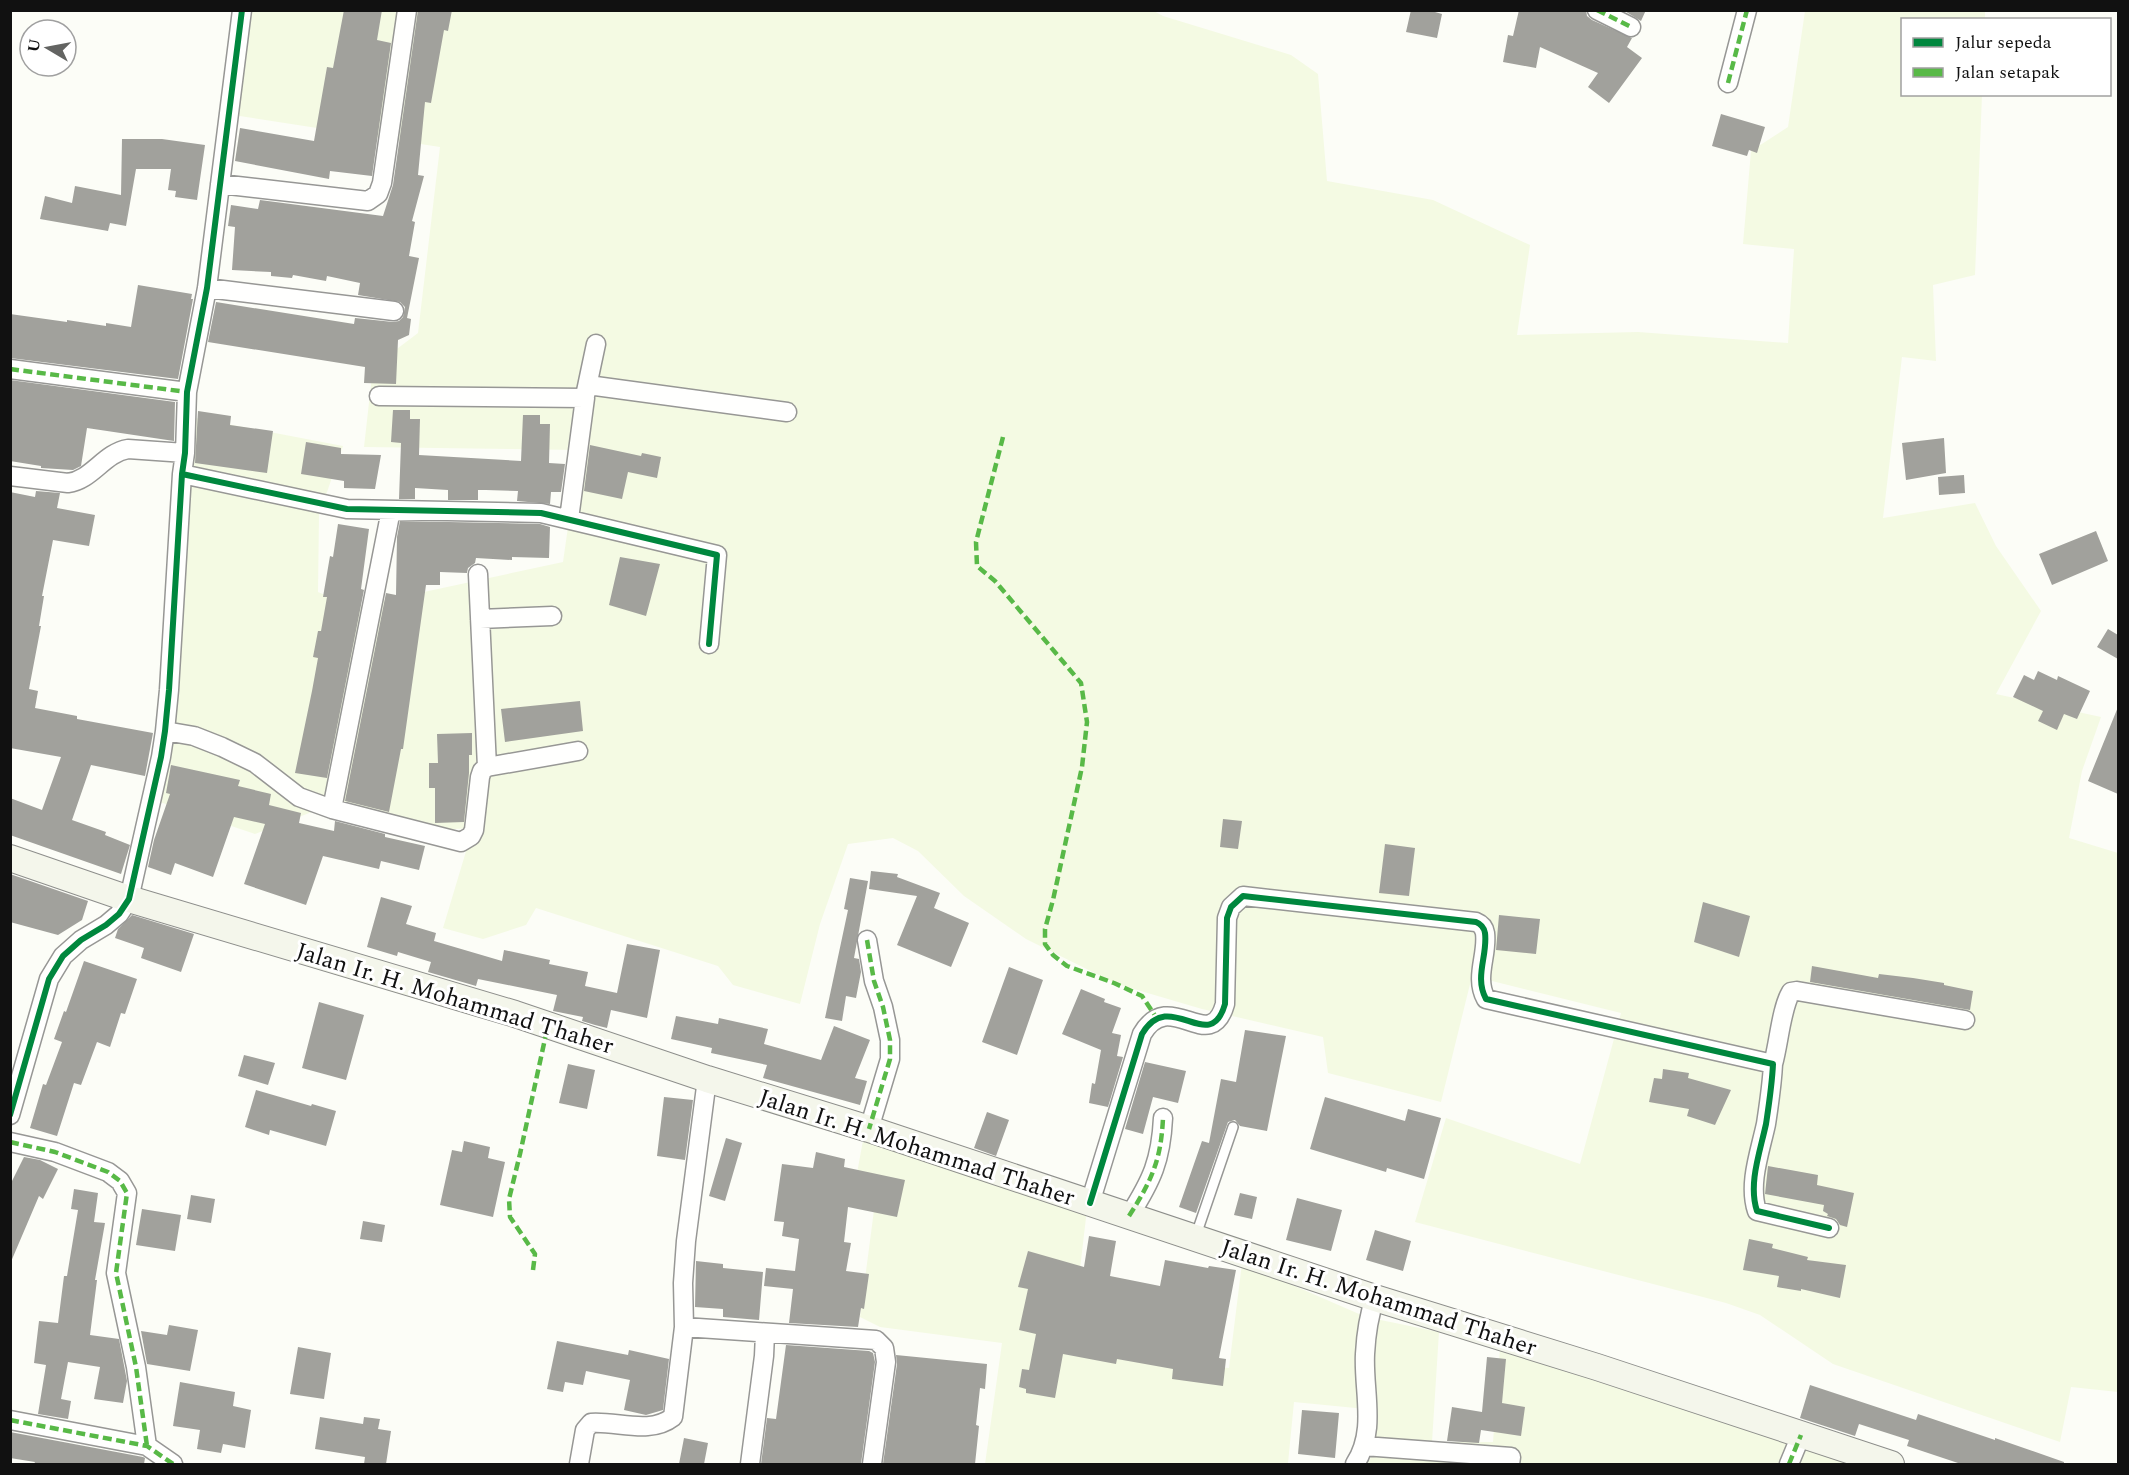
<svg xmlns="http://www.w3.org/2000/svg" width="2129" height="1475" viewBox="0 0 2129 1475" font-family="Spectral,serif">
<rect width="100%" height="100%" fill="#fcfdf7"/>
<path fill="#f4fae3" d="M242 11H1154L1163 16 1291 55 1318 74 1327 181 1433 200 1530 245 1517 335 1638 332 1788 343 1794 249 1743 244 1751 151 1788 127 1805 11H1985V19L1902 20V94L1982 95 1975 275 1933 285 1936 361 1902 357 1883 518 1975 503 1996 546 2041 611 1996 694 2101 717 2082 771 2069 838 2118 853V1392L2071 1387 2060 1442 1833 1364 1760 1315 1726 1303 1415 1222 1446 1118 1580 1164 1621 1013 1472 976 1441 1102 1328 1073 1323 1037 1202 1009 1117 984 1026 939 964 896 918 851 893 838 848 844 820 924 800 1004 733 985 718 966 536 908 526 925 483 939 443 928 473 828 417 831 317 810 255 834 145 797 160 748 186 416 343 446 319 515 318 592 354 607 563 562 579 450 364 447 373 367 418 333 440 147 227 114Z
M864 1135 1087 1209 1070 1355 1229 1368 1242 1263 1366 1317 1439 1332 1432 1442H1493L1500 1349 1644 1392 1782 1442 1858 1464H1366L1376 1451V1410L1294 1402 1288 1463 1293 1464H985L1002 1343 880 1327 860 1317 876 1195 855 1184Z"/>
<path fill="#a1a19c" d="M344 10H382L377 40 391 43 372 176 330 171 329 179 235 161 240 128 314 141 327 67 333 68Z
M418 10H452L448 31 444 30 431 103 425 102 418 175 424 176 412 221 415 222 409 256 419 258 407 318 411 319 409 335 398 340 396 384 364 383 365 367 208 342 216 302 354 324 355 318 393 322 399 321 403 317 405 307 400 302 358 295 360 283 327 276 326 281 293 275 292 278 271 276V272L232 270 235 227 228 226 231 205 258 209 260 200 383 216 393 185Z
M1411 10H1428L1442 14 1437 38 1406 32Z
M1519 10H1586L1587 16 1592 20 1632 38 1627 47 1642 58 1609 103 1588 87 1598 73 1540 47 1536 68 1503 62 1508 35 1513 36Z
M1623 10H1646L1641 21Z
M1721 114 1765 127 1757 153 1749 150 1747 156 1712 146Z
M122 139H162L205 145 197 200 175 197 176 191 168 190 171 169H136L126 226 110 223 108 231 40 219 45 196 72 203 75 186 121 195Z
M138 285 192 294 191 299H193L178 379 10 358V314L67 322V320L106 326V323L131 327Z
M10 380 175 402 174 441 87 428 81 466 73 470 41 468V466L10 461Z
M393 410H410V419H420L419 455 521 461 523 415H540V424H550L549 463 565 464 561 492H551L550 504 517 501 518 491 486 490H478V500H448V490L415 488V499H399L401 443 391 442Z
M198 411 231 416 230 425 273 431 267 473 195 463Z
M1944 438 1946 473 1906 480 1902 443Z
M306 442 341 448V454L381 455 375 489 344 488V481L301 474Z
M590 445 641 456 642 453 661 457 657 478 628 472 622 499 584 491Z
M1964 475 1965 493 1939 495 1938 477Z
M36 491 60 493 57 508 95 515 89 546 53 540 42 596H44L39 626H41L29 689 38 691 35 708 77 716V719L153 733 145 776 91 765 72 820 106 832 105 835 130 845 121 874 10 835V798L42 810 61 757 10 748V492L35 497Z
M400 521 540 524 550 527 549 558 512 557V560L476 558 475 563 468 568 467 573 440 572V585H426L403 749H401L389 812 345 801 386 593 396 595 397 537Z
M338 524 369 529 361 589 364 590 327 778 295 773 312 691 318 658 313 657 318 631H321L327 597H323L330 556 333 557Z
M2096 531 2108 561 2052 585 2039 554Z
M620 557 660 564 646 616 609 605Z
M2108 629 2118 635V659L2097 647Z
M2038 671 2057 680 2058 676 2090 691 2077 719 2064 714 2057 730 2038 721 2043 711 2013 697 2024 675 2034 680Z
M580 701 583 731 505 742 501 709Z
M2118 707V794L2088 781Z
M472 733V755H469V773L464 822 435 823V788H429V763H438L437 734Z
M171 765 240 780 238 786 271 794 269 805 301 813 299 823 334 831 335 821 385 834V837L425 846 419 870 381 861 379 869 323 856 306 905 244 884 265 824 234 817 213 877 175 863 171 875 148 867 154 840 170 794 166 793Z
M1223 819 1242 821 1238 849 1220 847Z
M1385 844 1415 848 1409 896 1379 893Z
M871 871 898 874 897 877 940 893 934 908 969 923 951 967 897 945 917 896 869 889Z
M10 874 88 901 82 920 58 935 10 922Z
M850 878 868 881 854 958 859 959 861 972 856 998 846 996 842 1021 825 1018 848 910 844 909Z
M381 897 412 906 406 924 436 933 434 941 502 961 504 950 550 960 549 964 588 972 585 986 617 993 627 944 660 950 647 1018 611 1010 607 1028 595 1025 582 1021 583 1017 553 1011 557 995 478 979 476 986 428 972 431 962 398 952 397 956 367 947Z
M1703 902 1750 916 1739 957 1694 942Z
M132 915 194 934 181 972 141 958 144 948 115 938 118 929Z
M1499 915 1540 919 1536 954 1496 950Z
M84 961 137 979 125 1014 121 1013 110 1047 97 1042 81 1085 74 1083 57 1136 30 1128 43 1084 46 1085 62 1042 54 1039 64 1011 66 1012Z
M1812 966 1878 978 1879 974 1913 978 1944 983V985L1973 991 1970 1010 1810 982Z
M1009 967 1043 980 1017 1055 982 1042Z
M1081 989 1105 999 1104 1002 1121 1008 1112 1033 1121 1035 1117 1056 1123 1057 1108 1107 1089 1103 1092 1083 1095 1084 1101 1050 1062 1034Z
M319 1002 364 1015 346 1080 302 1068Z
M676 1016 718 1024 719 1018 768 1029 764 1044 821 1060 834 1026 870 1040 855 1078 867 1081 860 1105 763 1078 767 1065 711 1053 712 1048 671 1039Z
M1245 1030 1286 1036 1267 1131 1240 1126 1235 1120 1228 1122 1196 1213 1179 1207 1202 1141 1209 1143 1221 1079 1236 1082Z
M244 1055 275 1063 268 1085 238 1076Z
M1145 1062 1186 1071 1178 1103 1153 1097 1143 1134 1125 1129Z
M568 1064 595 1070 587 1109 559 1103Z
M1663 1069 1689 1073 1688 1078 1731 1090 1715 1125 1687 1116 1689 1109 1649 1102 1654 1078 1662 1079Z
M256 1090 311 1106 312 1104 336 1111 326 1146 270 1130 269 1135 245 1127Z
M664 1097 693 1100 685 1160 657 1156Z
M1325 1097 1405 1121 1408 1109 1441 1118 1424 1179 1387 1168 1386 1172 1310 1149Z
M987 1112 1009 1120 996 1156 974 1148Z
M726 1138 742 1143 725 1201 709 1196Z
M464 1141 490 1147 488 1158 505 1162 493 1217 440 1205 452 1150 462 1152Z
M816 1152 845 1159 844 1167 905 1180 897 1217 848 1207 844 1242 851 1243 846 1271 869 1274 864 1309 861 1308 858 1327 789 1323 793 1289 764 1286 766 1268 795 1271 799 1239 782 1236 784 1222 774 1221 782 1164 813 1168Z
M24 1157 40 1160 58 1169 43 1199 39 1196 10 1264 11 1183Z
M1768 1166 1818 1175 1817 1185 1854 1193 1847 1227 1840 1225 1836 1219 1827 1216 1828 1214 1823 1211 1824 1205 1765 1194Z
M74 1189 98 1193 94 1222 105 1223 95 1280H97L90 1335 119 1339 127 1381 123 1403 94 1399 100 1367 68 1362 61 1399 71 1401 68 1419 38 1414 46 1365 34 1363 39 1321 58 1323 64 1276H67L78 1210 71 1209Z
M1240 1193 1257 1197 1252 1219 1234 1215Z
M191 1195 215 1199 211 1223 187 1219Z
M1297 1198 1342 1210 1331 1251 1286 1240Z
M142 1209 181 1215 175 1251 136 1245Z
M363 1221 385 1225 382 1242 360 1239Z
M1375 1230 1411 1241 1403 1271 1366 1260Z
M1089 1236 1116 1241 1110 1276 1160 1286 1165 1260 1208 1268 1209 1266 1236 1270 1219 1358 1226 1359 1223 1386 1172 1379 1173 1369 1117 1359 1116 1364 1063 1354 1055 1398 1026 1393V1389L1019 1387 1022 1369 1029 1370 1036 1334 1019 1330 1028 1289 1018 1287 1028 1251 1084 1267Z
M1749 1239 1773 1244 1772 1248 1808 1257 1807 1260 1846 1265 1840 1298 1801 1289V1291L1777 1287 1779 1276 1743 1270Z
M696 1261 723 1264V1268L763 1272 759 1320 723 1317V1309L695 1307Z
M169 1325 198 1330 190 1371 147 1364 141 1331 167 1335Z
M557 1341 628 1355 629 1350 669 1359 663 1410 646 1415 624 1410 630 1380 586 1371 583 1385 565 1382 563 1392 547 1389Z
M786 1345 869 1351 873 1353 875 1362 861 1464H761L767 1418 776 1419Z
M298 1347 331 1353 324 1399 290 1394Z
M896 1355 987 1364 985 1389 980 1388 976 1425 979 1426 975 1464H883L897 1364Z
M1487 1357 1506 1359 1502 1403 1525 1407 1521 1436 1481 1430 1479 1443 1447 1441 1452 1407 1482 1412Z
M180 1382 235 1392 233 1406 251 1410 245 1448 223 1444 221 1453 197 1449 200 1430 173 1426Z
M1810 1385 1916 1420 1918 1414 1995 1440V1438L2064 1462V1464H1961L1907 1446 1909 1440 1859 1424 1855 1436 1800 1418Z
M1302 1410 1339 1413 1335 1458 1298 1454Z
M320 1417 363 1424 364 1417 380 1419 378 1429 391 1431 386 1464H364L365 1457 315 1449Z
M10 1432 143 1457 145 1458 144 1464H34L35 1462 10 1458Z
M684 1438 708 1443 704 1464H679Z"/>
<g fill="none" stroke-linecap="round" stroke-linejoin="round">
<defs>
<path id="lane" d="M1196 1235 1233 1127"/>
<path id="street" d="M1597 10 1631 27
M1728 83 1747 10
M220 184 368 201 378 194 382 183 407 10
M207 288 394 311
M10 369 187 392
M588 385 787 412
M379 396 585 398 569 519
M585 396 596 344
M182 474 347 509 541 513 717 555 709 644
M10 476 68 483C92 480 104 453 128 449L185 453
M391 510 332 809 461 842 471 836 474 830 480 777 482 771 487 767 578 751
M478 574 487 767
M480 619 552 616
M165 731 194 736 222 747 255 763 299 797 332 809
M867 940 874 981 883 1007 890 1040V1059L869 1129
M1773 1064C1779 1043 1781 1009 1791 992L1797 991 1965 1020
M10 1115 49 979 63 956 81 940 106 925 119 914 129 899 161 757 165 731 169 690 182 474 185 453 187 392 207 288 242 10
M10 1142 55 1152 108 1172 120 1181 127 1193 116 1273 136 1367 147 1446
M1090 1203 1142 1034C1170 986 1210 1057 1225 1004L1227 918 1231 907 1243 896 1476 922C1481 924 1484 927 1485 933 1488 955 1474 977 1486 999L1773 1064C1772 1085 1769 1104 1766 1124 1760 1152 1748 1184 1757 1211L1829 1228
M1129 1216C1152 1180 1161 1160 1163 1118
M684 1327 876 1340 884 1348 886 1362 872 1464
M10 1420 147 1446 173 1464
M1364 1446 1511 1457 1510 1464
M579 1464 585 1430 591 1423C618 1421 650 1435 673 1417L684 1327 683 1283 686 1241 707 1079
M750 1464 764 1356 765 1334
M1355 1464C1377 1430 1363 1391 1365 1354 1366 1335 1369 1315 1375 1298
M1789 1464 1801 1435"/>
<path id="secondary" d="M10 858 129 899 515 1014 707 1079 869 1129 1375 1298 1597 1367 1891 1464"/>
</defs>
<use href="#lane" stroke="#979795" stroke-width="12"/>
<use href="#street" stroke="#979795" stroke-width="21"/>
<use href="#secondary" stroke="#8d8e8b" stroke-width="28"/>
<use href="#lane" stroke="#fffffe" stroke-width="9"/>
<use href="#street" stroke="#fffffe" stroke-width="18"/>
<use href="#secondary" stroke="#f4f6eb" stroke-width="26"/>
<path stroke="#58b947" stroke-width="4.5" stroke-dasharray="9 4.5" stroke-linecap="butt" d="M1597 10 1631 27
M1728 83 1747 10
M10 369 187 392
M1003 437 976 542 977 566 995 581 1081 683 1087 722 1082 767 1053 900 1045 929V944L1053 955 1067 966 1114 983 1142 996 1156 1017
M867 940 874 981 883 1007 890 1040V1059L869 1129
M10 1142 55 1152 108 1172 120 1181 127 1193 116 1273 136 1367 147 1446
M1129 1216C1152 1180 1161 1160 1163 1118
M533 1270 535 1254 510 1217 509 1199 520 1154 548 1025
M10 1420 147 1446 173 1464
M1789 1464 1801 1435"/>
<defs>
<path id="cycleway" d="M182 474 347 509 541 513 717 555 709 644
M10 1115 49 979 63 956 81 940 106 925 119 914 129 899 161 757 165 731 169 690 182 474 185 453 187 392 207 288 242 10
M1090 1203 1142 1034C1170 986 1210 1057 1225 1004L1227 918 1231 907 1243 896 1476 922C1481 924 1484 927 1485 933 1488 955 1474 977 1486 999L1773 1064C1772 1085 1769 1104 1766 1124 1760 1152 1748 1184 1757 1211L1829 1228"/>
</defs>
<use href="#cycleway" stroke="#fff" stroke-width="10"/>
<use href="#cycleway" stroke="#00873e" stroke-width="6"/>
</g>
<g text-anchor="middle" stroke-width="6" stroke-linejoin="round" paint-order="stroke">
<g font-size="24" fill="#111" stroke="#fff">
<text transform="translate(455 998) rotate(17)" y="8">Jalan Ir. H. Mohammad Thaher</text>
<text transform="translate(917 1147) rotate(18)" y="8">Jalan Ir. H. Mohammad Thaher</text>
<text transform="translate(1379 1297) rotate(18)" y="8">Jalan Ir. H. Mohammad Thaher</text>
</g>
</g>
<rect width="2129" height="1475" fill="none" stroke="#111111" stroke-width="24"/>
<rect x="1901" y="18" width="210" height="78" fill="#ffffff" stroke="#a0a0a0" stroke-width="1.5"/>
<rect x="1913" y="38" width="30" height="9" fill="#00873e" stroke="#a0a0a0" stroke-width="1.5"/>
<text x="1955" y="48" font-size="18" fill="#111111">Jalur sepeda</text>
<rect x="1913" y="68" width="30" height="9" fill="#58b947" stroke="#a0a0a0" stroke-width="1.5"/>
<text x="1955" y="78" font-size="18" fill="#111111">Jalan setapak</text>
<g transform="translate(48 48) rotate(280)"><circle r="28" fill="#ffffff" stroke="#a0a0a0" stroke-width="1.5"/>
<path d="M0-4.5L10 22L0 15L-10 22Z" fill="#636462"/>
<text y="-9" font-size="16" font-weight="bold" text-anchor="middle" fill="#111111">U</text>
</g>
</svg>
